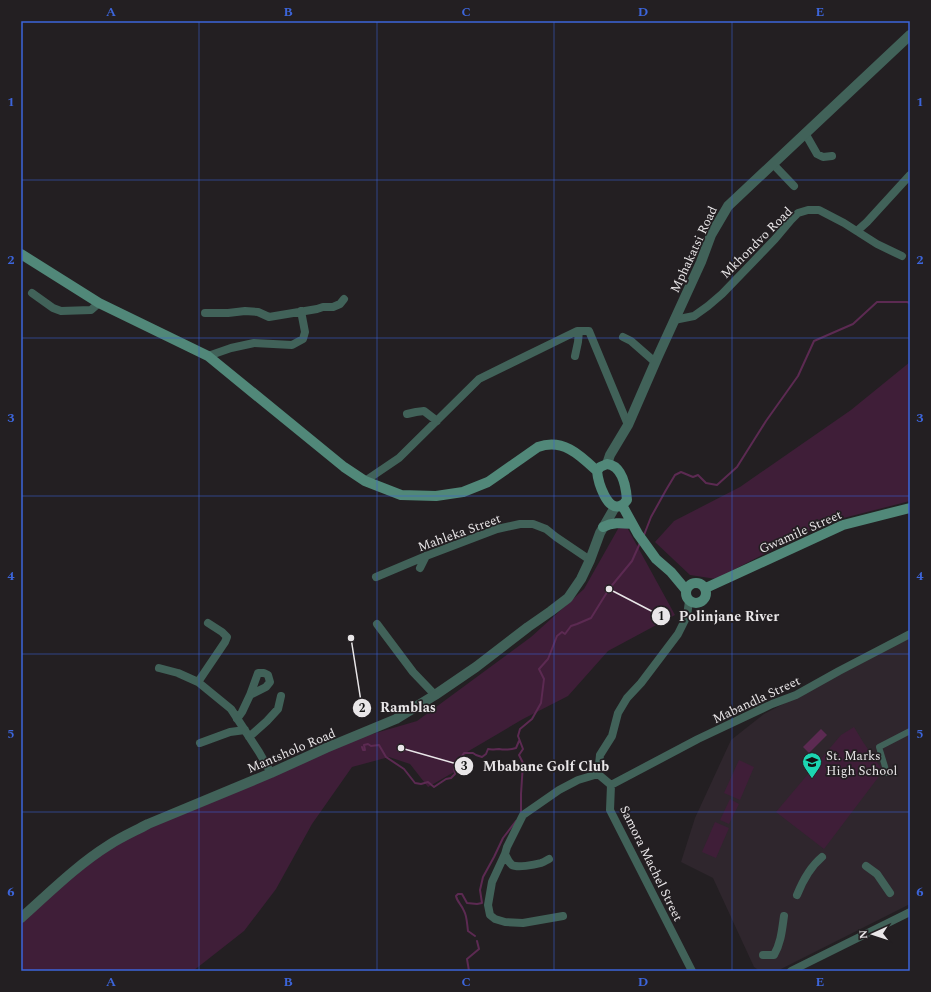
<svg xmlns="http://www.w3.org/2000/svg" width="931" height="992" viewBox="0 0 931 992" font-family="Spectral,serif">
<rect width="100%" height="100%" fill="#231f22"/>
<path fill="#2f262d" d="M910 638V904L777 971H760L754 967 713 878 681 862 695 818 731 740 764 714Z"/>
<path fill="#3f1e38" d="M910 362V501L824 523 716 579 690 575 655 542 674 521 740 487 851 410Z
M623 520 675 615 608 651 568 696 523 719 467 752 454 772 428 787 410 764 389 757 352 767 312 824 276 889 244 931 193 971H21V918L109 845 338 744 417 721 531 637 584 589Z
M854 727 863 742 883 771 824 849 776 812 841 735Z
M739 760 754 767 740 800 724 793Z
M730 799 739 804 729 824 720 820Z
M715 822 729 828 716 858 702 852Z"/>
<path fill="#5c2a52" d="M821 729 827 735 809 753 803 747Z"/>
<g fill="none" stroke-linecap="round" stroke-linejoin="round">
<path stroke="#5c2a52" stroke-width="2" d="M644 535 651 517 666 490 675 475 681 472 693 477 698 475 706 483 717 485 737 467 766 421 798 376 814 341 853 324 877 302H907L910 303
M362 747 363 750H365L364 745 368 744 371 746 379 745 386 757 404 769 415 783 421 784 428 782 434 787 446 779 451 778 455 774 454 768 464 753H473L476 755 482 757 486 754 488 749C492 750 496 749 499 749 505 750 509 750 516 748L519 741
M521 814V794L523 763 519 755 523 749 518 736 520 729 532 719 541 703 544 679 539 669 548 659 557 636 562 632 565 634 571 626 577 624 591 618 609 589 632 561 640 543
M475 936 468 931C467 924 467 916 464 911 462 905 457 902 456 896L458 894H462L467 903 477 904 482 903 480 890 483 877 494 857 503 838 516 821
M469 971 467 959 479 949 477 941"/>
<path stroke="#416259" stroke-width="6" d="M887 773 879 747 910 731"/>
<path stroke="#416259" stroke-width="8" d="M805 133 817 154 823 157 832 156
M773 164 794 186
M857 231 867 222 910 175
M32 293 53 308 61 311 91 310 99 303
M205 313H228L245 311 258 312 269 317 317 309 323 307H333L340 304 344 299
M674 320 694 316 708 306 722 294 751 264 775 239 791 220 798 213 808 210H819L844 223 877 244 902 256
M623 337 631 341 655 362
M208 356 231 348 254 343 292 345 303 339 305 332 301 311
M575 356 578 342 579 331
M407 414 416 412 424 411 437 421
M365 481 399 458 479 379 577 331H589L628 425
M420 568 426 556
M376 577 426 556 497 529 520 524H533L546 529 556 537 590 560
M689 601 687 616 678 634 641 683 627 698 618 713 612 736 600 755 598 774 611 785 610 810 692 971
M208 623 222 632 227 637 225 642 198 682 231 709 259 752 271 773
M377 624 413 672 435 695
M159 668 178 673 198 682
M237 719 242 712 250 695 266 687 270 682 268 675 264 673H258L250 695
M249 737 267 721 278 709 281 696
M200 743 230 732 245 730
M611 785 698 739 772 704 796 695 839 671 910 634
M505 854C507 858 508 862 512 865 517 868 534 865 541 863 544 862 547 860 549 859
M866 866 877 874 890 893
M797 895C803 880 810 867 822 857
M563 916 523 923 505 922 495 919 490 915 488 905 492 882 505 854 507 847 523 815 559 790 578 780 598 774
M763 955H774C781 943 782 930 784 916
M791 971 910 912"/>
<path stroke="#416259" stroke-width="10" d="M607 464 610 455 628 425 658 356 701 262 711 235 728 206 910 35
M21 918C49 893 77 865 109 845 121 837 135 831 148 824L271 773 326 748 396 719 435 695 476 667 528 627 551 611 568 598 581 579 590 560 600 533 615 507"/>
<path stroke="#518879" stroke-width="10" d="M21 254 99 303 208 356 344 467 365 481 401 495 436 496 463 492 488 482 538 447C563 438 580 455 597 471
M607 464C623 466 626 487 627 500 625 502 624 504 622 505 607 514 598 481 597 471L600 467Z
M622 505 638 534 656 559 671 572 686 590
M603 527C613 522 621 523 632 524
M686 593a10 10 0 1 1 20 0a10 10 0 1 1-20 0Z
M705 589 708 587 843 525 910 508"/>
</g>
<path fill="none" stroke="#3c65da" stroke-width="1" stroke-opacity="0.55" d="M199 21V971M377 21V971M554 21V971M732 21V971M21 180H910M21 338H910M21 496H910M21 654H910M21 812H910"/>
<defs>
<symbol id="school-pin" viewBox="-11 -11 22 30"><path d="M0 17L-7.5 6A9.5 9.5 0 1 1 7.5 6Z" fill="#1cd5b1" stroke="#231f22"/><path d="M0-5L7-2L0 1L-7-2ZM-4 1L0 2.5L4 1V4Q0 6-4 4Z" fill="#111"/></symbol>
</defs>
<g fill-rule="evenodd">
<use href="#school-pin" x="801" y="751" width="22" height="30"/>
</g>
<g text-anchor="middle" stroke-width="3.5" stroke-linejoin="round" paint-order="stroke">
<g font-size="13" fill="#e9e6e8" stroke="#231f22">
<text transform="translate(756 242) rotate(-45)" y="5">Mkhondvo Road</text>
<text transform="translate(693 249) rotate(-65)" y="5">Mphakatsi Road</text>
<text transform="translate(800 531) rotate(-24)" y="5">Gwamile Street</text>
<text transform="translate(459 532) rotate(-20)" y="5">Mahleka Street</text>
<text transform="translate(756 699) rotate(-25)" y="5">Mabandla Street</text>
<text transform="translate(291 750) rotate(-23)" y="5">Mantsholo Road</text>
<text transform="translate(652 863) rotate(64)" y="5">Samora Machel Street</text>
</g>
<g font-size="13" fill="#e9e6e8" stroke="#231f22" text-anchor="start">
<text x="826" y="760">St. Marks<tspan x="826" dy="15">High School</tspan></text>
</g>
</g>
<path fill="none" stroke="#e9e6e8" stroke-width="1.5" d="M609 589L661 616M351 638L362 708M401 748L464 766"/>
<g fill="#e9e6e8" stroke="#231f22" stroke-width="1.5">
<circle cx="609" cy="589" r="4"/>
<circle cx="351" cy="638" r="4"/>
<circle cx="401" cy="748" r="4"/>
<circle cx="661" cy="616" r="10"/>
<circle cx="362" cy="708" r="10"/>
<circle cx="464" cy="766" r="10"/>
</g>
<g font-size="12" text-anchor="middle" font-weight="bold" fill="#111">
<text x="661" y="620">1</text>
<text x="362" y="712">2</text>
<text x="464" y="770">3</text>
</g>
<g font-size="14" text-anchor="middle" font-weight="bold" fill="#e9e6e8" stroke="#231f22" stroke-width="3.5" stroke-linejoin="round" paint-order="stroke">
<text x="729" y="621">Polinjane River</text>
<text x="408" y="712">Ramblas</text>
<text x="546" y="771">Mbabane Golf Club</text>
</g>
<rect width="931" height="992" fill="none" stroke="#231f22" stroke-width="44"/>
<g transform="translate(873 934) rotate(267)" stroke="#231f22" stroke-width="3" paint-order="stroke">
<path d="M0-3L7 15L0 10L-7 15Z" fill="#e9e6e8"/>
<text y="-6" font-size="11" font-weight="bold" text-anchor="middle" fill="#e9e6e8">N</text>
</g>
<rect x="22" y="22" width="887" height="948" fill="none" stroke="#3c65da" stroke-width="1.5"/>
<g font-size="13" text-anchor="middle" font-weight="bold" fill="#3c65da">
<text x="111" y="16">A</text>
<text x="288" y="16">B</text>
<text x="466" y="16">C</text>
<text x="643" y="16">D</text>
<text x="820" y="16">E</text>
<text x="11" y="106">1</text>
<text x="920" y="106">1</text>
<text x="11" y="264">2</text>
<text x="920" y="264">2</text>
<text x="11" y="422">3</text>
<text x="920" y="422">3</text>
<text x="11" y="580">4</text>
<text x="920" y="580">4</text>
<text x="11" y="738">5</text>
<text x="920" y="738">5</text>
<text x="11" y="896">6</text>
<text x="920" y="896">6</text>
<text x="111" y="986">A</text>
<text x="288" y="986">B</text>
<text x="466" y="986">C</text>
<text x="643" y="986">D</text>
<text x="820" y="986">E</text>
</g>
</svg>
